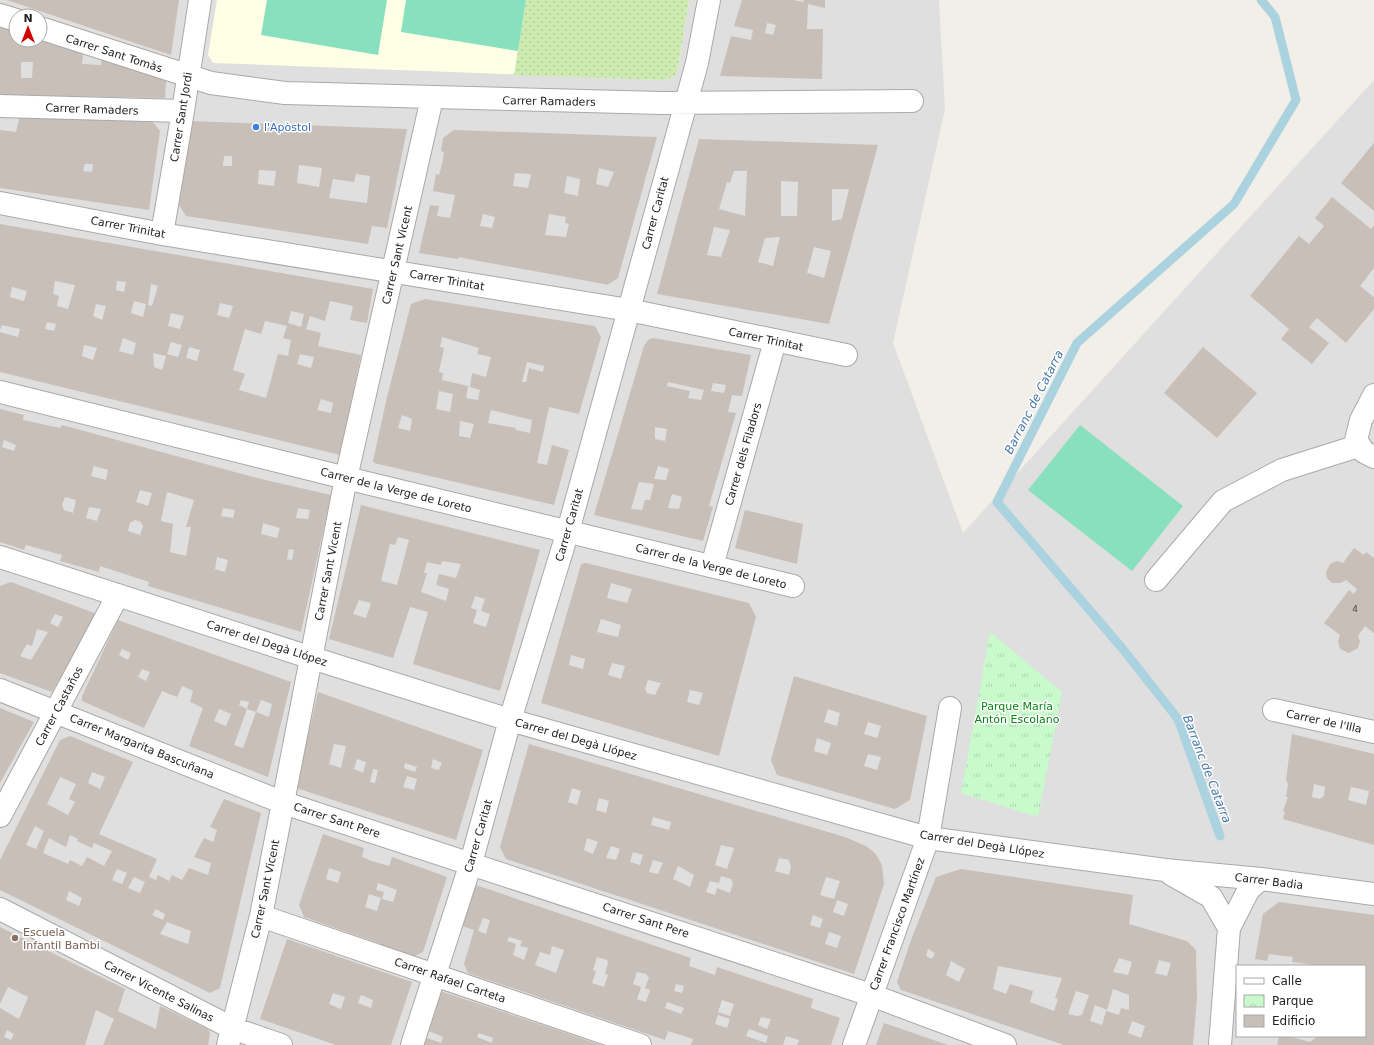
<svg xmlns="http://www.w3.org/2000/svg" width="1374" height="1045" viewBox="0 0 1374 1045" font-family="'DejaVu Sans',sans-serif">
<defs>
<pattern id="park-tufts" width="24" height="20" patternUnits="userSpaceOnUse"><rect width="24" height="20" fill="#c8facc"/><path d="M3 7l-1-3M5 7V3M7 7l1-3M15 17l-1-3M17 17v-4M19 17l1-3" fill="none" stroke="#acd6af"/></pattern>
<pattern id="garden-dots" width="8" height="8" patternUnits="userSpaceOnUse"><rect width="8" height="8" fill="#cdebb0"/><path d="M2 2h.1M6 6h.1" fill="none" stroke="#b0c997" stroke-width="1.8" stroke-linecap="round"/></pattern>
</defs>
<rect width="100%" height="100%" fill="#f2efe9"/>
<path fill="#e0dfdf" fill-rule="evenodd" d="M0 0H939L945 109 893 343 963 533 1374 80V1045H0ZM16 16H40V40H16ZM1237 966H1365V1036H1237Z"/>
<path fill="#ffffe5" d="M217 0H689L677 73 673 77 664 80 213 63 208 55Z"/>
<path fill="url(#park-tufts)" d="M990 632 1062 692 1038 817 961 793Z"/>
<path fill="url(#garden-dots)" d="M526 0H689L677 73 673 77 664 80 514 75Z"/>
<path fill="#88e0be" d="M267 0H387L378 55 261 35Z
M406 0H526L518 51 401 32Z
M1080 425 1183 506 1132 571 1028 490Z"/>
<g fill="none" stroke-linecap="round" stroke-linejoin="round">
<path stroke="#aad3df" stroke-width="9" d="M1220 836 1178 719 1122 648 997 502 1077 343 1234 204 1296 100 1275 17 1261 0"/>
</g>
<path fill="#c7bfb8" fill-rule="evenodd" d="M7 0H179L171 55 123 39Z
M742 0H793L803 2 804 0H825V8L808 4 807 29H823L822 79 720 76 731 36 751 40 753 30 734 26ZM767 23 776 25 773 35 765 33Z
M0 26 16 31V40L40 39 83 53 82 64 101 65 102 58 166 80 165 98 0 95ZM21 62H33L32 78H21Z
M20 115 151 120 160 131 149 210 0 188V130L16 132ZM85 164H93L92 172 83 171Z
M191 121 407 129 387 228 372 226 368 244 186 216 179 205ZM224 156H232V166H223ZM299 165 322 168 319 187 297 183ZM259 170 276 171 274 186 258 184ZM356 174 370 176 367 203 329 198 333 179 354 182Z
M454 130 657 137 618 278 607 285 604 284 468 259 459 257 458 259 419 253 430 205 439 206 437 216 450 218 455 195 433 191 436 174 439 175 442 164 444 152 441 151 443 138ZM599 168 614 172 608 187 596 184ZM515 173 531 174 528 188 513 186ZM567 176 580 179 578 196 564 193ZM483 214 495 217 492 228 480 226ZM549 214 566 217 565 223 569 224 566 237 545 235Z
M699 139 878 145 829 324 657 294ZM734 171H747L745 216 719 209 727 182 730 183ZM781 181 798 182 797 216H781ZM832 189H849L842 219 832 221ZM714 227 730 230 721 257 707 255ZM780 237 773 266 758 262 765 238ZM814 247 831 251 824 278 807 273Z
M1374 143V211L1341 183Z
M1332 197 1371 229 1374 225V268L1360 286 1374 297V309L1346 343 1317 318 1309 327 1329 343 1312 364 1281 339 1289 329 1250 296 1299 236 1309 244 1324 226 1315 218Z
M0 224 373 289 367 323 350 320 353 306 330 301 325 321 310 316 306 329 321 333 318 346 361 355 340 455 0 372V332L18 337 20 329 2 325 0 330ZM55 281 75 285 68 309 57 306 59 296 53 294ZM117 281 126 282 124 292 116 290ZM151 284 158 286 152 306 148 305ZM12 287 27 291 24 301 10 297ZM134 301 146 304 143 317 131 313ZM220 303 233 306 229 318 217 315ZM96 304 106 306 102 320 93 316ZM291 311 304 314 301 327 288 323ZM171 313 184 316 180 329 168 326ZM265 321 287 326 283 338 291 340 288 356 278 354 266 398 239 390 245 374 233 370 245 329 261 334ZM47 322 56 324 54 331 45 329ZM123 338 136 343 133 355 119 351ZM171 342 182 345 178 357 167 354ZM84 345 97 348 93 360 82 356ZM189 347 200 350 197 361 186 358ZM153 353 166 356 162 370 154 367ZM300 354 314 357 311 368 297 364ZM321 399 333 403 331 413 317 410Z
M425 299 595 326 601 337 579 414 549 407 537 463 547 465 552 445 569 450 554 505 374 463 373 461 387 397 411 304ZM442 337 479 348 477 354 491 357 486 377 472 373 470 387 480 390 478 400 466 398 468 386 442 380 443 373 439 372 444 348 440 347ZM527 362 544 366 543 372 529 368 526 382H522ZM439 391 453 394 450 412 436 409ZM491 410 532 420 530 433 516 430V428L488 423ZM402 415 412 419 410 431 398 428ZM460 421 474 424 470 438 459 436Z
M653 338 751 355 742 396 732 395 728 412 736 413 709 506 713 507 703 541 594 515 644 346 648 340ZM668 382 704 390 701 400 688 398 690 391 667 386ZM713 383 726 385 724 393 711 391ZM655 427 667 429 665 441 655 439ZM658 466 669 469 666 480 654 479ZM639 482 654 484 650 500H645L642 510 631 509ZM672 494 682 497 679 509 668 508Z
M1203 347 1257 393 1217 438 1164 393Z
M0 409 24 415 23 420 60 428 62 425 261 479 331 495 301 632 148 586 149 582 100 566 99 572 60 561 62 555 26 545 24 550 0 542ZM4 440 16 445 14 451 2 447ZM94 466 108 470 106 480 91 476ZM140 490 152 493 148 506 136 502ZM167 492 194 500 186 527H191L186 556 170 552 173 524 161 521ZM65 497 76 500 73 513 64 510 62 505ZM89 507 101 509 97 521 86 518ZM223 508 235 510 233 518 221 516ZM298 508 310 510 308 519 296 518ZM135 520 141 522 143 526 140 535 128 531 130 523ZM263 523 280 528 277 538 261 534ZM289 549 294 550 292 560 287 559ZM217 557 228 560 225 572 215 569Z
M361 505 540 550 500 691 413 664 428 612 410 607 393 658 329 639ZM398 537 409 540 397 585 381 581 390 544 395 545ZM442 561 461 564 456 578 439 574 436 585 449 589 446 601 421 592 427 573H424L427 562 441 565ZM475 596 485 599 481 611 490 614 486 627 473 623 477 610 471 608ZM359 600 371 603 366 618 353 614Z
M745 510 803 524 797 564 735 548Z
M1354 548 1364 555 1366 552 1374 558V633L1365 626 1358 636 1360 641 1358 648 1349 653 1340 649 1338 641 1340 635 1324 623 1349 590 1354 594 1357 589 1346 580 1341 583H1332L1327 578 1326 572 1330 564 1337 561 1343 563Z
M586 563 749 603 756 617 719 756 541 703 580 568 581 564ZM611 583 632 589 627 603 607 598ZM601 619 621 625 618 637 597 632ZM571 655 585 659 583 669 569 665ZM612 663 625 666 621 679 608 675ZM648 680 661 683 655 695 647 693 645 689ZM690 690 703 693 699 705 687 702Z
M11 582 97 614 52 692 0 673V586ZM55 614 63 617 58 627 50 623ZM37 629 48 632 31 660 20 656 27 644 32 646Z
M118 620 291 682 268 777 189 746 203 708 190 702 193 691 182 686 177 697 162 691 144 728 82 701V696ZM122 649 131 653 128 660 119 655ZM142 669 150 672 146 681 138 677ZM241 700 249 702 247 709 239 705ZM261 700 272 704 269 717 256 712 243 748 234 745 247 709 256 712ZM219 709 231 714 226 726 214 721Z
M794 676 927 716 910 800 895 809 777 775 771 760ZM828 709 840 713 837 726 824 722ZM868 722 881 726 877 738 864 734ZM817 738 831 743 827 755 814 751ZM868 754 881 757 877 770 864 766Z
M318 692 483 750 456 840 296 788ZM334 744 346 746 341 768 329 764ZM357 759 366 762 363 773 354 769ZM433 759 442 763 439 770 431 768ZM405 763 417 767 415 772 404 768ZM373 769 378 770 375 783 370 782ZM407 776 417 779 414 790 403 787Z
M0 708 34 722 0 783Z
M1292 734 1374 754V845L1283 819 1285 812 1283 811 1288 797H1286L1288 784 1286 780ZM1314 784 1325 787 1324 796 1320 799 1312 797ZM1351 787 1369 791 1366 805 1348 800Z
M70 736 133 762 99 834 157 859 149 877 156 880 158 875 169 881 172 875 182 880 189 868 208 875 211 863 194 857 204 838 213 842 217 830 210 827 224 799 261 813 220 988 210 993 0 890V860L60 740ZM92 772 105 777 100 789 88 783ZM60 777 76 784 69 799 75 802 68 815 47 804ZM35 826 44 831 36 849 26 845ZM70 835 78 839 77 841 92 848 94 843 112 851 104 866 87 857 82 866 70 860 68 864 43 853 49 838 66 847ZM117 869 127 873 122 884 112 880ZM134 877 145 882 140 893 128 888ZM69 891 82 898 79 906 66 900ZM156 909 165 914 163 920 152 915ZM167 922 191 931 188 944 160 934Z
M529 744 845 837 866 846 875 853 882 865 884 884 854 974 506 859 500 847ZM572 788 581 791 577 805 568 802ZM599 798 609 801 606 813 596 810ZM653 817 671 822 669 830 651 825ZM587 838 598 842 593 854 584 850ZM721 845 734 848 727 869 715 865ZM611 846 620 849 616 860 606 858ZM633 852 643 855 640 865 630 862ZM779 858 789 860 791 867 789 875 775 871ZM653 860 663 863 658 874 649 872ZM678 866 694 875 690 887 673 879ZM721 876 731 879 733 883 730 893 717 888 715 895 706 892 710 881 719 883ZM826 877 840 881 834 899 820 895ZM837 900 848 904 844 916 833 912ZM813 915 823 919 820 928 810 925ZM829 932 841 936 837 948 825 944Z
M323 834 364 848 362 857 372 861 389 866 392 857 447 877 423 952 411 958 379 948 381 944 304 917 299 905ZM329 868 341 872 338 883 326 879ZM378 883 397 890 393 902 382 899 384 892 376 890ZM369 894 381 898 377 911 365 907Z
M961 869 1133 895 1129 924 1187 941 1196 950 1197 998 1193 1045H1064L901 990 897 982 911 940 936 877ZM928 949 935 953 932 959 926 956ZM1119 958 1132 962 1128 975 1113 972ZM1159 960 1171 963 1167 976 1155 973ZM951 961 965 969 959 982 946 975ZM998 966 1062 978 1055 998 1058 999 1054 1011 1030 1002 1033 991 1010 984 1006 994 993 989ZM1113 989 1129 995V1010L1121 1008 1119 1015 1106 1011 1102 1025 1090 1021 1095 1005 1107 1010ZM1076 991 1089 995 1082 1015 1077 1016 1068 1014ZM1132 1021 1145 1026 1141 1038 1128 1033Z
M473 884 691 958 689 966 715 975 717 967 813 999 811 1008 840 1018 831 1045H797L799 1040 786 1036 783 1045H691L693 1039 668 1031 665 1040 468 973 464 964 474 930 459 925ZM483 918 490 920 486 934 478 931ZM509 937 522 941 520 946 528 948 524 960 513 955 516 944 507 941ZM552 946 564 950 556 973 535 965 540 952 550 955ZM597 957 607 960 608 963 605 974 608 975 604 987 592 983 596 971 593 970ZM637 972 646 974 649 978 645 988 650 990 646 1002 637 999 641 987 633 984ZM676 984 684 986 682 993 674 991ZM722 1000 734 1004 730 1016 718 1012ZM667 1002 684 1008 681 1014 665 1008ZM718 1015 730 1019 727 1028 715 1024ZM761 1017 771 1019 767 1029 758 1025ZM749 1029 768 1036 766 1043 746 1036Z
M1279 902 1374 915V1045H1277L1279 1036H1288L1310 1042 1317 1036H1365V966H1323L1292 962 1293 957 1269 954 1267 961 1255 959 1263 914Z
M0 927 125 989 118 1011 156 1029 160 1006 208 1029 210 1034 208 1045H103L114 1019 96 1010 85 1045H0V1008L19 1019 28 997 8 987 0 1004ZM7 1030 14 1034 11 1040 4 1037Z
M287 939 412 982 391 1045H336L260 1019ZM333 993 345 997 341 1009 329 1004ZM361 995 373 1000 371 1008 358 1003Z
M437 990 560 1031 601 1045H418L421 1036 441 1043 443 1037 424 1029ZM479 1033 493 1038 492 1043 477 1037Z
M884 1023 919 1035 948 1045H876Z"/>
<g fill="none" stroke-linecap="round" stroke-linejoin="round">
<defs>
<path id="pedestrian" d="M1156 580 1223 501 1282 470 1358 446"/>
<path id="minor" d="M0 15 16 20
M40 28 211 83 285 93 661 103 912 101
M0 106 183 111
M0 203 162 234 629 310 846 355
M162 234 183 111 200 0
M0 392 346 478 793 586
M1374 395 1361 420 1356 440 1364 452 1374 457
M0 557 312 658 510 720 928 838 1165 870 1261 879 1374 894
M712 566 775 341
M0 690 284 803 871 995 1005 1045
M1274 710 1374 732
M0 816 118 595
M1171 874 1211 897 1229 928 1220 1045
M0 909 232 1028 281 1045
M261 916 640 1045
M1229 928 1249 889 1261 879
M228 1045 261 916 346 478 432 98
M412 1045 471 863 510 720 568 531 697 63 709 0
M854 1045 928 838 950 708"/>
</defs>
<use href="#pedestrian" stroke="#a9a9a9" stroke-width="24"/>
<use href="#minor" stroke="#a9a9a9" stroke-width="24"/>
<use href="#pedestrian" stroke="#fff" stroke-width="22"/>
<use href="#minor" stroke="#fff" stroke-width="22"/>
</g>
<circle fill="#3f7fe0" stroke="#fff" stroke-width="1.5" cx="256" cy="127" r="4"/>
<circle fill="#8d6e63" stroke="#fff" stroke-width="1.5" cx="15" cy="938" r="4"/>
<g text-anchor="middle" stroke-width="3" stroke-linejoin="round" paint-order="stroke">
<g font-size="9" fill="#4b4948">
<text x="1355" y="612">4</text>
</g>
<g font-size="11" fill="#222" stroke="#fff">
<text transform="translate(114 53) rotate(18)" y="4">Carrer Sant Tomàs</text>
<text transform="translate(549 101) rotate(1)" y="4">Carrer Ramaders</text>
<text transform="translate(92 109) rotate(2)" y="4">Carrer Ramaders</text>
<text transform="translate(181 117) rotate(-81)" y="4">Carrer Sant Jordi</text>
<text transform="translate(655 213) rotate(-75)" y="4">Carrer Caritat</text>
<text transform="translate(128 227) rotate(11)" y="4">Carrer Trinitat</text>
<text transform="translate(397 255) rotate(-77)" y="4">Carrer Sant Vicent</text>
<text transform="translate(447 280) rotate(10)" y="4">Carrer Trinitat</text>
<text transform="translate(766 339) rotate(12)" y="4">Carrer Trinitat</text>
<text transform="translate(743 454) rotate(-74)" y="4">Carrer dels Filadors</text>
<text transform="translate(396 490) rotate(14)" y="4">Carrer de la Verge de Loreto</text>
<text transform="translate(569 525) rotate(-74)" y="4">Carrer Caritat</text>
<text transform="translate(711 566) rotate(14)" y="4">Carrer de la Verge de Loreto</text>
<text transform="translate(328 571) rotate(-79)" y="4">Carrer Sant Vicent</text>
<text transform="translate(267 643) rotate(18)" y="4">Carrer del Degà Llópez</text>
<text transform="translate(59 706) rotate(-62)" y="4">Carrer Castaños</text>
<text transform="translate(1324 721) rotate(12)" y="4">Carrer de l'Illa</text>
<text transform="translate(576 739) rotate(16)" y="4">Carrer del Degà Llópez</text>
<text transform="translate(142 746) rotate(22)" y="4">Carrer Margarita Bascuñana</text>
<text transform="translate(337 820) rotate(18)" y="4">Carrer Sant Pere</text>
<text transform="translate(478 836) rotate(-74)" y="4">Carrer Caritat</text>
<text transform="translate(982 844) rotate(9)" y="4">Carrer del Degà Llópez</text>
<text transform="translate(1269 881) rotate(7)" y="4">Carrer Badia</text>
<text transform="translate(265 889) rotate(-78)" y="4">Carrer Sant Vicent</text>
<text transform="translate(646 920) rotate(18)" y="4">Carrer Sant Pere</text>
<text transform="translate(897 924) rotate(-70)" y="4">Carrer Francisco Martínez</text>
<text transform="translate(450 980) rotate(19)" y="4">Carrer Rafael Carteta</text>
<text transform="translate(159 991) rotate(27)" y="4">Carrer Vicente Salinas</text>
</g>
<g font-size="11" fill="#366cbe" stroke="#fff" text-anchor="start">
<text x="264" y="131">l'Apòstol</text>
</g>
<g font-size="11" fill="#0c8416" stroke="#fff">
<text x="1017" y="710">Parque María<tspan x="1017" dy="13">Antón Escolano</tspan></text>
</g>
<g font-size="11" fill="#785e54" stroke="#fff" text-anchor="start">
<text x="23" y="936">Escuela<tspan x="23" dy="13">Infantil Bambi</tspan></text>
</g>
<g font-size="12" font-style="italic" fill="#4a7aab" stroke="#fff">
<text transform="translate(1034 402) rotate(-63)" y="4">Barranc de Catarra</text>
<text transform="translate(1207 769) rotate(69)" y="4">Barranc de Catarra</text>
</g>
</g>
<rect x="1236" y="965" width="130" height="72" fill="#ffffff" stroke="#a7a7a7"/>
<rect x="1244" y="978" width="20" height="6" fill="#ffffff" stroke="#a7a7a7"/>
<text x="1272" y="985" font-size="12" fill="#222222">Calle</text>
<rect x="1244" y="995" width="20" height="12" fill="url(#park-tufts)" stroke="#a7a7a7"/>
<text x="1272" y="1005" font-size="12" fill="#222222">Parque</text>
<rect x="1244" y="1015" width="20" height="12" fill="#c7bfb8" stroke="#a7a7a7"/>
<text x="1272" y="1025" font-size="12" fill="#222222">Edificio</text>
<g transform="translate(28 28)"><circle r="19" fill="#ffffff" stroke="#a7a7a7"/>
<path d="M0-3L7 15L0 10L-7 15Z" fill="#d40000"/>
<text y="-6" font-size="11" font-weight="bold" text-anchor="middle" fill="#222222">N</text>
</g>
</svg>
